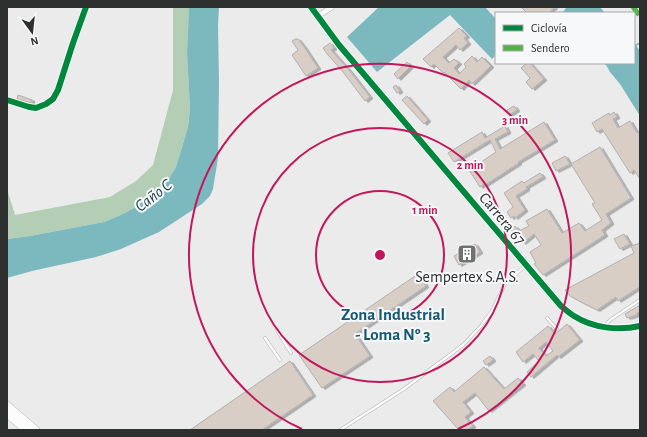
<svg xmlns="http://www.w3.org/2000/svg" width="647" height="437" viewBox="0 0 647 437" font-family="'Alegreya Sans',sans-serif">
<defs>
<filter id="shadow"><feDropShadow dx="3" dy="1.5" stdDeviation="0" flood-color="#0004"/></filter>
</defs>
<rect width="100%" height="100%" fill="#ebebec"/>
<path fill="#b3ceb5" d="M173 7H189L187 53 190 109 188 127 176 167 167 182 136 207 121 215 104 222 30 236 7 239V189L15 215 110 197 136 181 153 165 173 90Z"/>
<path fill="#7cb9bf" d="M189 7H219L218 25 219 82 218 158 213 189 210 196 202 204 159 232 121 249 96 257 32 271 7 278V239L30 236 104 222 121 215 136 207 167 182 176 167 188 127 190 109 187 53Z
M379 7H485L496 19V55L492 59 450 15 377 72 347 37Z
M565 7H600L605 13H562L566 8Z
M634 43 640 51V116L620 84 610 72 606 65 602 63H634Z"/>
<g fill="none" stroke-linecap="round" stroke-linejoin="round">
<path stroke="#7cb9bf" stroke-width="1.5" d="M636 47V45L640 43"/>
</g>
<path fill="#d8cec6" stroke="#b1b0b1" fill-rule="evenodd" filter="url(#shadow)" d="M521 7H555L548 13H527Z
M459 28 467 36 464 38 468 43 460 50 456 45 443 57 449 63 454 59 459 63 454 68 459 74 466 67 464 64 472 56 477 62 482 57 491 66 472 84 469 80 461 89 444 72 443 73 434 64 431 67 423 59Z
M295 39H298L305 48 318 68 306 76 292 55 298 50 292 41Z
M330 43 334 48 331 50 349 70 370 97 365 101 343 72 328 55 323 48Z
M407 62 411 66 398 79 394 74Z
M527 63H530L544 79 532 89 526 82 530 78 521 68Z
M396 85 400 91 397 93 393 87Z
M18 95 32 100 31 103 17 99Z
M407 96 428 120 424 124 402 100Z
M514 106 517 110 509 115 507 110Z
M614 112 617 117 613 119 618 128 630 121 637 133 640 132V179L634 170 630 173 602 129 597 132 592 123 609 113 610 115Z
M544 122 555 140 518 162 519 163 485 185 484 184 480 187 469 170 496 152 490 140 454 162 448 153 482 132 485 138 505 126 508 132 495 139 500 149Z
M600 147 631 198 606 214 611 223 602 230 605 235 543 275 534 264 536 263 530 252 541 245 534 234 523 243 511 230 515 226 519 231 529 226 526 221 547 209 562 233 579 223 585 231 602 220 592 204 595 203 571 164Z
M565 156 570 164 556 171 552 163Z
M540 173 543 177 526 187 527 189 516 196 525 210 515 218 514 216 511 218 507 212 513 207 504 193 522 181 524 183Z
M624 234 630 244 620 249 614 239Z
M640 243V287L638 288 618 301 616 297 597 310 581 302 570 296 565 290 634 253 631 246Z
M475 244 480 252 459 265 454 256Z
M418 274 426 286 355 334 370 356 322 388 299 355Z
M640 305V312L637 313V315L627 318 625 314Z
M567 324 580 340 558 357 557 355 531 377 527 372 539 361 533 354 523 362 516 352 548 326 555 334ZM546 342 553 351 546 356 539 348Z
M490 356 493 360 486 365 483 361Z
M290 361 313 395 262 430H190Z
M484 367 504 389 518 378 523 384 489 411 475 393 463 402 471 412 465 417 473 426 467 430H459L433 401 450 387 454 392Z"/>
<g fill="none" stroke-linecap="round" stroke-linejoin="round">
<defs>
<path id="service" d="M547 318 557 329
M604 327 610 320 640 300
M277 330 291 353
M265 338 280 360
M340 430 404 389 463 345 481 326 492 311 505 284 526 265"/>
<path id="minor" d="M311 7 339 45 561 306C565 309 569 313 574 316 593 328 618 331 640 326
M318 16 332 7
M7 100 29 107 36 108 46 104 53 99 58 90 73 43 86 7"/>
<path id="secondary" d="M7 405 36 430
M7 414 26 430"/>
</defs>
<use href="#service" stroke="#b3b3b3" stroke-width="3.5"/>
<use href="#minor" stroke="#b3b3b3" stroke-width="6"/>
<use href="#secondary" stroke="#b3b3b3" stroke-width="8"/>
<use href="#service" stroke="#fcfcfc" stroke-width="2.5"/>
<use href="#minor" stroke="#fcfcfc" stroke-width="5"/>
<use href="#secondary" stroke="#fcfcfc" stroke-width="7"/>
<path stroke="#56b246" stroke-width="5" stroke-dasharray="10 5" stroke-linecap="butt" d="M633 7 640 16"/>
<defs>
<path id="cycleway" d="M311 7 339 45 561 306C565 309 569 313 574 316 593 328 618 331 640 326
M7 100 29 107 36 108 46 104 53 99 58 90 73 43 86 7"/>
</defs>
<use href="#cycleway" stroke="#f7f8fa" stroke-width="8"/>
<use href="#cycleway" stroke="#00873e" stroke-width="6"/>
</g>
<g fill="none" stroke="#c2185b" stroke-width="2">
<circle cx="380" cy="255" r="64"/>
<circle cx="380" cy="255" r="127"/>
<path d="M302 429A191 191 0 1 1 458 429"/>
</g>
<defs>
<symbol id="building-square" viewBox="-11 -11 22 22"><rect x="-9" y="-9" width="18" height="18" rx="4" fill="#707171" stroke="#f7f8fa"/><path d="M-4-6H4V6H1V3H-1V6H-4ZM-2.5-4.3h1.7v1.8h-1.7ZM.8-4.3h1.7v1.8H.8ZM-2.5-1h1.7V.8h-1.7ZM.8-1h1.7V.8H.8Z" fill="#fff"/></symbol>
</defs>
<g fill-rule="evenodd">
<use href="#building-square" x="456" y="243" width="22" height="22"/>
</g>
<g text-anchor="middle" stroke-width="4" stroke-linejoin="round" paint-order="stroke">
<g font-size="16" fill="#2e2f2f" stroke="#f7f8fa">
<text transform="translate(503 218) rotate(50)" y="6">Carrera 67</text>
</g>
<g font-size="16" fill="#2e2f2f" stroke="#f7f8fa">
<text x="467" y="282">Sempertex S.A.S.</text>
</g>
<g font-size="17" font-style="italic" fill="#1e474b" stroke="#f7f8fa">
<text transform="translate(153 195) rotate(-38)" y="6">Caño C</text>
</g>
<g font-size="17" font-weight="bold" fill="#165976" stroke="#f7f8fa">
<text x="393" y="320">Zona Industrial<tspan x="393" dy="20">- Loma Nº 3</tspan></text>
</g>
</g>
<circle cx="380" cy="255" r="6" fill="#c2185b" stroke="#f7f8fa" stroke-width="2"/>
<g font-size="12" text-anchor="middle" font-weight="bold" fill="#c2185b" stroke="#f7f8fa" stroke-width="4" stroke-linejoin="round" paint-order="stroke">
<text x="515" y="124">3 min</text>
<text x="470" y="169">2 min</text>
<text x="425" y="214">1 min</text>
</g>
<rect width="647" height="437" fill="none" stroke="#2e2f2f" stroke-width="16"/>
<rect x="495" y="12" width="140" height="52" fill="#f7f8fa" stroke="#a7a8a9"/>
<rect x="503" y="25" width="20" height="6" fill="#00873e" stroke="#a7a8a9"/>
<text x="531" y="32" font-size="12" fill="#2e2f2f">Ciclovía</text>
<rect x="503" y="45" width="20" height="6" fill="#56b246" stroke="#a7a8a9"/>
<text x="531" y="52" font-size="12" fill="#2e2f2f">Sendero</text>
<g transform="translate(32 32) rotate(165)" stroke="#f7f8fa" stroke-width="3" paint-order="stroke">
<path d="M0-3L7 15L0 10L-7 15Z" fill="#2e2f2f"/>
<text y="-6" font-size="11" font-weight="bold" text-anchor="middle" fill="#2e2f2f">N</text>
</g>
</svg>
